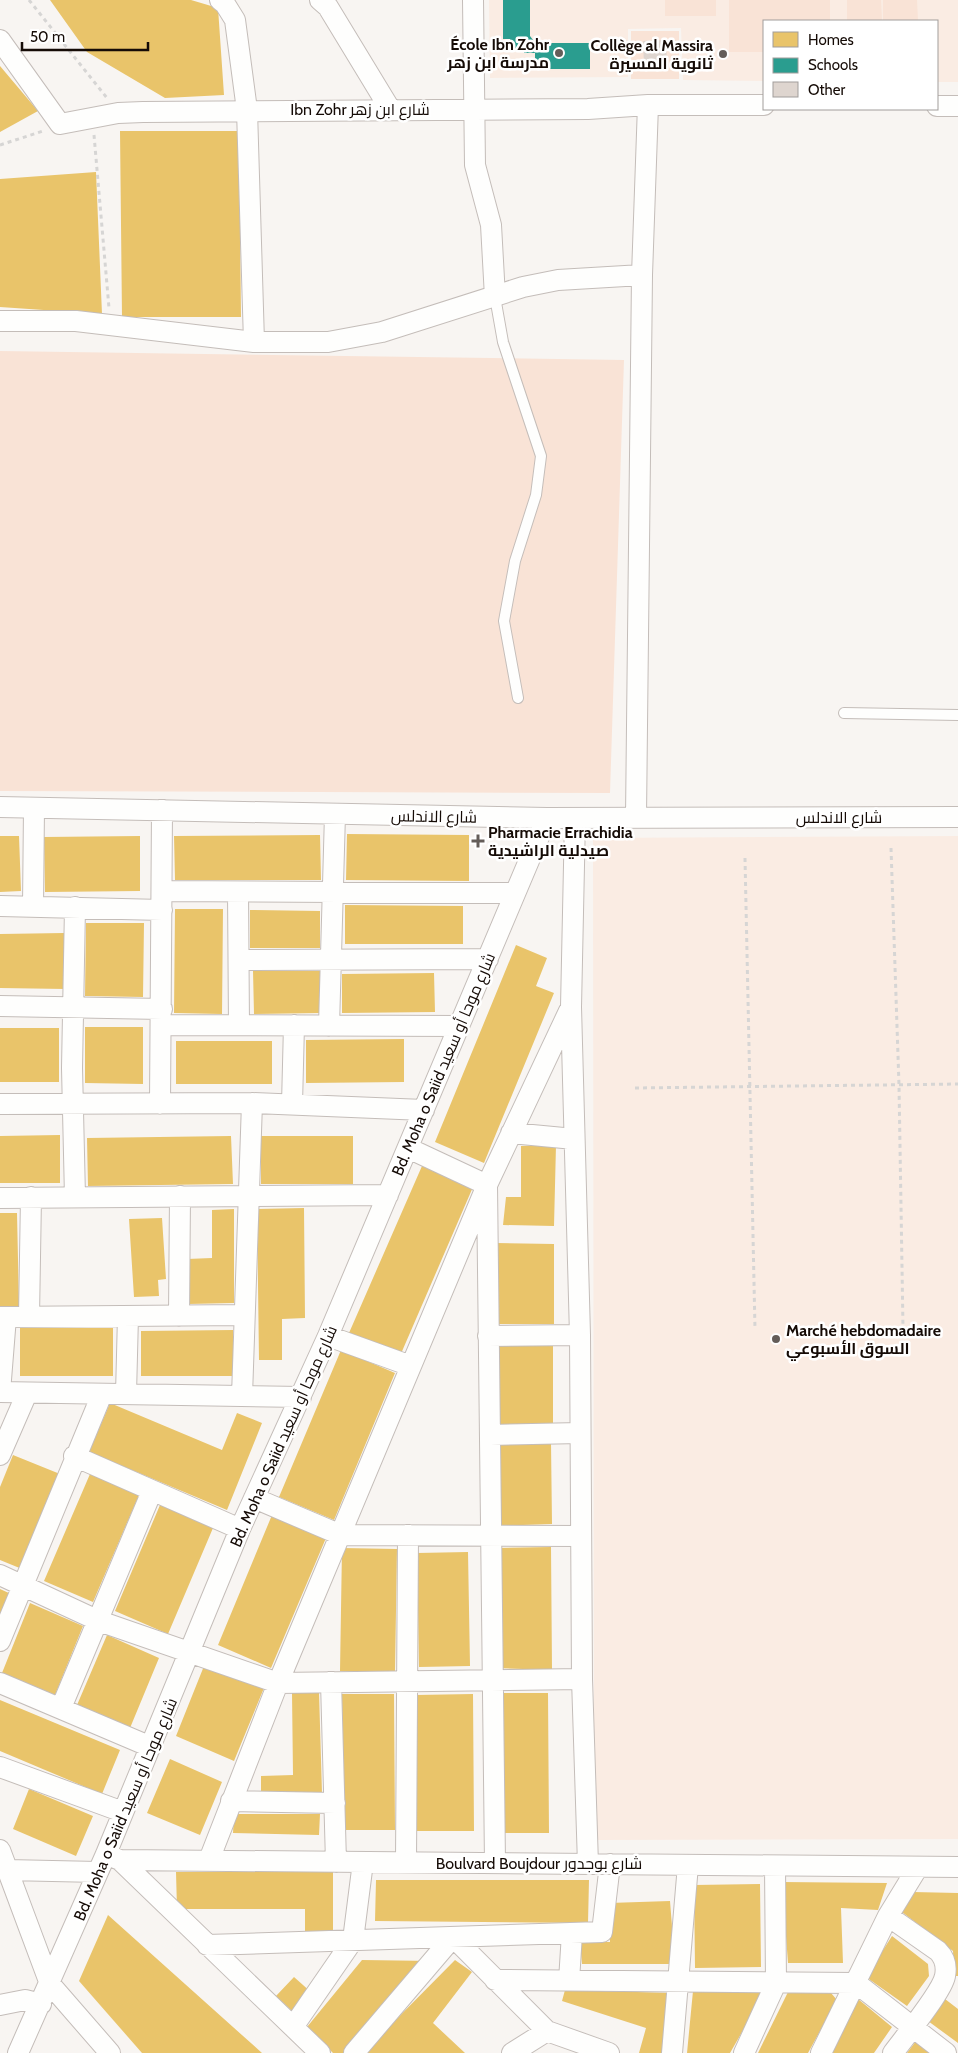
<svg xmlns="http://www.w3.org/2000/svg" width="958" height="2053" viewBox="0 0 958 2053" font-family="Cabin,Cairo,sans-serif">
<rect width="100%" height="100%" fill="#f8f5f2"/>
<path fill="#faece3" d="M489 0H958V82H937V21H764V81L683 80 681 28 628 29V77L490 78Z
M958 836V1839L594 1840 593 838Z"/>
<path fill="#f9e3d6" d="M665 0H716V16H665Z
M729 0H830V21H764V52H729Z
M847 0H881L882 21H847Z
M883 0H917L918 21H883Z
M631 31H679V79H631Z
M0 351 624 360 610 793 0 791Z"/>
<path fill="#e9c46a" d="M50 0H191L218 8 224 95 165 98 87 52Z
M0 66 38 111 0 132Z
M120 131H239L241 317H122Z
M96 172 102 314 0 307V179Z
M347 834 469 835V881L346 880Z
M320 835 321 880H175L174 836Z
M0 836H19L21 891 0 892Z
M140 836V891L45 892 44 837Z
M345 905 463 906V944H345Z
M175 909H223L222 1014 174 1013Z
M250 910 320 911V948H250Z
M86 923H144L143 997 85 996Z
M64 933 66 989 0 988V934Z
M516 945 547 958 536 986 554 993 484 1163 435 1142Z
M253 971H322V1013L254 1014Z
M434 973 435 1012 342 1013V974Z
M85 1027H143V1084L85 1083Z
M0 1028H59V1082H0Z
M404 1039V1082L306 1083V1040Z
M176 1041H272V1084H176Z
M60 1135V1183H0V1136Z
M231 1136 233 1184 88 1186 87 1138Z
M261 1136H353V1184H261Z
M556 1145 554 1226 503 1225 506 1197H521V1146Z
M422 1166 473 1187 400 1356 349 1333Z
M304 1208 305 1318 282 1319V1360H259L257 1209Z
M234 1209V1303L188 1304 187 1259 212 1258V1210Z
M0 1213H17L19 1306 0 1307Z
M162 1218 166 1279 158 1280 159 1296 134 1297 129 1219Z
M496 1243 554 1244V1324H496Z
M20 1328H113V1376H20Z
M233 1330V1376H141V1331Z
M553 1343V1424H492V1344Z
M341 1350 395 1373 334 1520 279 1497Z
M110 1403 222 1450 237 1413 262 1423 227 1510 89 1452Z
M551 1443 552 1524 495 1526 493 1445Z
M13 1455 60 1474 22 1569 0 1560V1487Z
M90 1474 139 1495 93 1602 44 1581Z
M160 1505 213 1528 168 1634 115 1611Z
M272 1515 326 1538 271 1668 218 1645Z
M551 1547 552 1670 495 1668V1548Z
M342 1548 397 1549 395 1672 340 1671Z
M468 1552 470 1666 419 1667 417 1553Z
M0 1589 11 1594 0 1617Z
M30 1603 83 1626 55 1695 2 1673Z
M107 1635 159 1658 130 1728 77 1705Z
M204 1666 264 1688 234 1761 176 1736Z
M319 1692 322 1793 261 1794V1776L293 1775 292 1693Z
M495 1693H548L549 1833H497Z
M342 1694H394L395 1830H344Z
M473 1694 474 1831H417L416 1695Z
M0 1700 120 1750 102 1794 0 1751Z
M170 1759 222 1782 200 1835 147 1813Z
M29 1789 93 1816 76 1856 13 1829Z
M234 1814H320L319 1835 233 1833Z
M176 1872H333V1932L305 1933V1909H177Z
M376 1880H589L588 1923 375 1921Z
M782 1882 887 1883 878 1910 841 1908 843 1963H788Z
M760 1884 761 1967 695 1968 694 1885Z
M913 1892 958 1893V1976H954L953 1951 902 1912Z
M670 1901 675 1964H582L580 1942H610L609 1903Z
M108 1915 262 2053H142L79 1981Z
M892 1936 928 1964 929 1976 907 2006 866 1977Z
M362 1960 433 1961 343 2053H333L307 2027Z
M455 1960 472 1972 433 2023 465 2053H363Z
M294 1977 312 1993 294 2013 276 1996Z
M565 1990 673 1993 663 2053H639L646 2028 562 2001Z
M693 1991 765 1992 730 2053H687Z
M788 1992 831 1993 837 2000 808 2053H758Z
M858 1999 892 2027 874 2053H830Z
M945 1999 958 2009V2043L928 2021Z
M916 2041 931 2053H907Z"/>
<path fill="#2a9d8f" d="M503 0H530V36L533 40 537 43H590V69H535V53H524V48L510 49V39H503Z"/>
<path fill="#ded5cf" d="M666 40 667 64 644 65 643 41Z"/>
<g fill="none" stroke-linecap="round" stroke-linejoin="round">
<defs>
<path id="service" d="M495 297 503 342 541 456 536 495 515 561 504 621 518 698
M844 713 958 715"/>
<path id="minor" d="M220 0 225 4 235 20 247 110 254 342
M320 0 328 7 390 109
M473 0 475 165 491 225 495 297
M0 40 60 124 118 113 143 112 588 109 648 105H764
M937 106H958
M0 321H76L254 342H328L382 332 523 287 558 280 642 275
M0 807 547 818 958 817
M636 817 642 275 648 105
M575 818 571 1007 580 1335 582 1679 588 1864
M162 891 515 893
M238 892 239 1025
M0 906 162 910
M33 906 34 808
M75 907 72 1068 75 1197
M239 960 488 959
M0 1006 162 1009
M162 1025 459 1026
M329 1026 335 814
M0 1104 252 1103 424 1110
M160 1104 162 810
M292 1104 294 1025
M511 1133 574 1139
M408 1148 487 1185 495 1863
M0 1198 388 1195
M179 1316 180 1196
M0 1317 244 1315
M29 1317 31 1197
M328 1336 411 1366
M488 1336 580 1335
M0 1392 301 1397
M0 1392 6 1317
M126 1394 128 1316
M242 1396 252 1103
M490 1435 580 1433
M0 1455 27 1393
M74 1456 240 1529
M254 1498 341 1535 581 1536
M0 1575 99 1621 278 1683 582 1679
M0 1641 102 1394
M331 1682 336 1862
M0 1683 151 1747
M61 1708 152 1491
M0 1767 123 1812
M231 1801 335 1803
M0 1850 50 1984 110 2053
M115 1858 120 1860 320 2053
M120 1860 958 1867
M209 1860 278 1683 487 1185 569 1011
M406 1862 408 1535
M7 1870 98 1872
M888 1916 938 1951C945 1958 947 1966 945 1976 942 1992 904 2038 893 2053
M207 1945 602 1932 610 1864
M495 1980 856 1983 946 2053
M569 1981 572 1933
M0 2005 25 2000 41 2004
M293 2027 353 1940 363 1862
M18 2053 106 1854 240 1529 328 1336 547 818
M354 2053 453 1937 547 2031 609 2053
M512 2053 547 2031
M672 2053 688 1865
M744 2053 776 1983 775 1866
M821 2053 888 1916 918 1867"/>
</defs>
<use href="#service" stroke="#c4bdb9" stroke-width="12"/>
<use href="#minor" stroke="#c4bdb9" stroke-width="22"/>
<path stroke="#d6d5d4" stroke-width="3" stroke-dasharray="4 4" stroke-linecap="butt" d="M29 0 107 98
M94 135 109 308
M0 145 43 131
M891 848 899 1085 903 1328
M745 858 755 1329
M635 1088 958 1084"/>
<use href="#service" stroke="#fefefd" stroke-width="10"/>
<use href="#minor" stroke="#fefefd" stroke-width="20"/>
</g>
<g fill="#645d59" stroke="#fff" stroke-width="2">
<circle cx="559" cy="53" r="5"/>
<circle cx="723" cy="54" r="5"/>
<path d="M475.5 833.5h5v5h5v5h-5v5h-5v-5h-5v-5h5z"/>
<circle cx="776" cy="1339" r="5"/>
</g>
<g text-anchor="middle" stroke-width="5" stroke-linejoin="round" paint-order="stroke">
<g font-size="16" font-weight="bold" fill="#150b06" stroke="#fff" text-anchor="end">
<text x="549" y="50">École Ibn Zohr<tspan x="549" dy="18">مدرسة ابن زهر</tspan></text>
<text x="713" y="51">Collège al Massira<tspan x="713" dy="18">ثانوية المسيرة</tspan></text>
<text x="488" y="838" text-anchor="start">Pharmacie Errachidia<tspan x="488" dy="18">صيدلية الراشيدية</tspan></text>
<text x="786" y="1336" text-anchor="start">Marché hebdomadaire<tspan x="786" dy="18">السوق الأسبوعي</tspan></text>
</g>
<g font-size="16" fill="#150b06" stroke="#fff">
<text x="360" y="115">Ibn Zohr شارع ابن زهر</text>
<text transform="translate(434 816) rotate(1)" y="6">شارع الاندلس</text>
<text x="839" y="823">شارع الاندلس</text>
<text transform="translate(443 1064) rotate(-67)" y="6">Bd. Moha o Saiid شارع موحا أو سعيد</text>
<text transform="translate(283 1436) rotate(-66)" y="6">Bd. Moha o Saiid شارع موحا أو سعيد</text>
<text transform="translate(125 1809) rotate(-67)" y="6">Bd. Moha o Saiid شارع موحا أو سعيد</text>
<text x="539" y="1869">Boulvard Boujdour شارع بوجدور</text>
</g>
</g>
<rect x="763" y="20" width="175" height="90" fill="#ffffff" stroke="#a19d9b"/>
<rect x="773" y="32" width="25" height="15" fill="#e9c46a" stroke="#a19d9b"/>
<text x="808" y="45" font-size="15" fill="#150b06">Homes</text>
<rect x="773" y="58" width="25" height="15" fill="#2a9d8f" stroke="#a19d9b"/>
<text x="808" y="70" font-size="15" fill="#150b06">Schools</text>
<rect x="773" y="82" width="25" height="15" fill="#ded5cf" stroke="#a19d9b"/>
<text x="808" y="95" font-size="15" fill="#150b06">Other</text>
<path d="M22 42v8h126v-8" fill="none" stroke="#150b06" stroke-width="2.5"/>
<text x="30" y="42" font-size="15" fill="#150b06" stroke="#ffffff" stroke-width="4" paint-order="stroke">50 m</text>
</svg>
